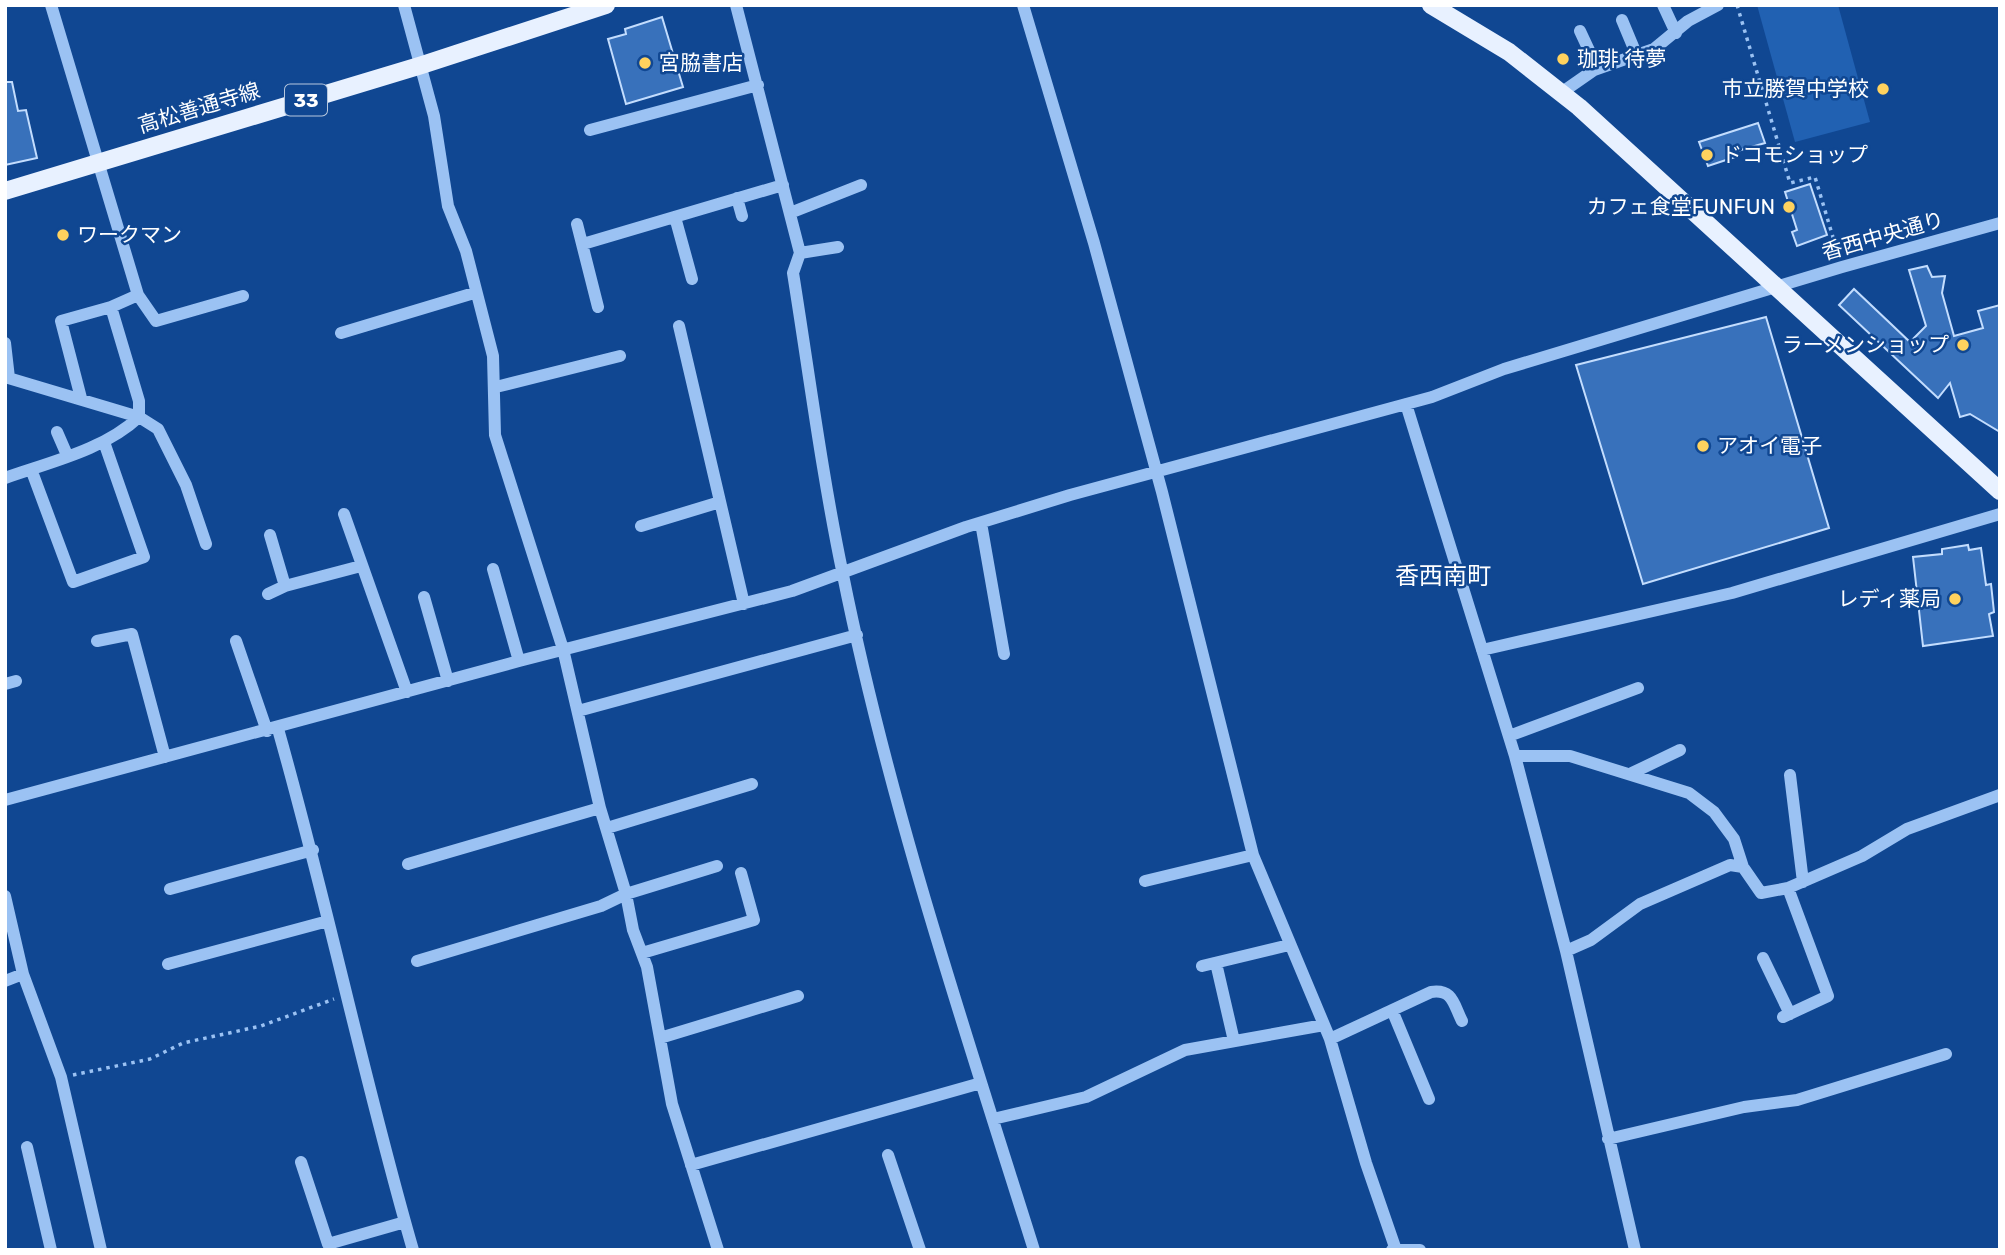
<svg xmlns="http://www.w3.org/2000/svg" width="2005" height="1255" viewBox="0 0 2005 1255" font-family="Rubik,'Noto Sans JP',sans-serif">
<rect width="100%" height="100%" fill="#104792"/>
<path fill="#2161b2" d="M1757 5H1838L1870 122 1795 142Z"/>
<path fill="#3871bb" stroke="#c3ddfe" stroke-width="2" d="M662 17 683 87 626 104 608 39 626 34 625 29Z
M5 82H12L18 111 26 110 37 158 5 165Z
M1758 123 1765 143 1734 152 1735 157 1708 166 1699 142Z
M1810 184 1827 235 1797 246 1792 232 1797 230 1785 192Z
M1927 266 1932 277 1945 276 1942 293 1954 336 1983 328 1978 311 2000 305V432L1970 414 1960 417 1950 383 1938 398 1839 305 1854 289 1910 342 1926 326 1909 270Z
M1766 317 1829 528 1643 584 1576 365Z
M1968 545 1969 550 1981 548 1986 585 1991 584 1994 612 1989 614 1993 636 1923 646 1913 557 1942 554V549Z"/>
<g fill="none" stroke-linecap="round" stroke-linejoin="round">
<path stroke="#9bc2f3" stroke-width="3.5" stroke-dasharray="3.5 5" stroke-linecap="butt" d="M1737 5 1790 183 1815 177 1838 254
M73 1075 150 1059 183 1043 261 1026 334 999"/>
<path stroke="#9bc2f3" stroke-width="12" d="M51 5 138 295 156 321 243 296
M404 5 434 116 448 206 466 251 493 356 495 435 563 649 600 808 626 894 633 930 647 967 672 1104 718 1250
M736 5 800 253 793 273C809 373 822 475 843 575 889 804 964 1027 1034 1250
M1023 5 1094 243 1162 492 1253 855 1330 1039 1366 1163 1396 1250
M1663 5 1676 33
M1622 20 1637 56
M1580 31 1594 61V70
M1561 93 1594 70 1654 49 1688 21 1718 5
M590 130 758 85
M737 198 742 216
M790 213 861 185
M675 217 692 279
M577 224 598 307
M583 244 783 185
M800 253 838 247
M111 307 139 401V417L158 429 186 485 206 544
M679 326 744 604
M341 333 474 293
M5 343 9 378
M5 377 139 417C104 450 50 462 5 478
M496 387 620 356
M81 398 61 321 111 307 138 295
M1406 404 1515 756 1566 951 1635 1250
M57 432 67 455
M31 469 73 582 144 557 104 442
M344 514 407 692
M981 523 1004 654
M641 526 720 502
M270 535 285 586
M493 569 519 661
M268 594 285 586 361 566
M424 597 448 681
M97 641 132 634 165 757
M236 641 267 731
M1482 650 1732 593 2000 514
M5 684 16 681
M578 711 857 635
M278 729C327 901 363 1077 413 1250
M1509 736 1638 688
M1515 756H1570L1689 793 1714 812 1734 839 1743 867
M1632 773 1680 750
M1790 775 1803 882
M5 800 519 661 792 591 966 527 1070 495 1432 397 1504 369 1842 267 2000 223
M607 828 752 784
M408 864 600 808
M1145 881 1253 855
M1788 888 1862 856 1907 829 2000 795
M170 889 313 850
M5 896 23 974 61 1077 101 1250
M1566 951 1591 940 1640 904 1730 865 1743 867 1761 893 1788 888 1828 996 1783 1017
M642 953 754 920 741 873
M1763 958 1790 1014
M417 961 601 906 626 894 717 866
M1216 963 1234 1041
M168 964 328 921
M1202 966 1289 945
M5 981 23 974
M1392 1010 1429 1099
M660 1038 798 996
M1330 1039 1431 992C1453 989 1453 1003 1462 1021
M993 1119 1086 1097 1185 1050 1324 1025
M1608 1139 1744 1107 1797 1100 1946 1054
M27 1147 51 1250
M888 1155 920 1250
M301 1162 328 1244 405 1222
M691 1165 981 1083
M1392 1250H1420"/>
<path stroke="#e8f1ff" stroke-width="18" d="M1431 5 1509 52 1579 107 2000 491
M5 191 422 65 606 5"/>
</g>
<g fill="#ffd25e" stroke="#104792" stroke-width="2.5">
<circle cx="1563" cy="59" r="7"/>
<circle cx="645" cy="63" r="7"/>
<circle cx="1883" cy="89" r="7"/>
<circle cx="1707" cy="155" r="7"/>
<circle cx="1789" cy="207" r="7"/>
<circle cx="63" cy="235" r="7"/>
<circle cx="1963" cy="345" r="7"/>
<circle cx="1703" cy="446" r="7"/>
<circle cx="1955" cy="599" r="7"/>
</g>
<g text-anchor="middle" stroke-width="5" stroke-linejoin="round" paint-order="stroke">
<rect fill="#104792" stroke="#b7c8de" stroke-width="2" x="285" y="84.5" width="42" height="31" rx="5"/>
<g font-size="19" font-weight="bold" fill="#fff">
<text x="306" y="107">33</text>
</g>
<g font-size="21" fill="#fff" stroke="#104792" text-anchor="start">
<text x="1577" y="66">珈琲 待夢</text>
<text x="659" y="70">宮脇書店</text>
<text x="1869" y="96" text-anchor="end">市立勝賀中学校</text>
<text x="1721" y="162">ドコモショップ</text>
<text x="1775" y="214" text-anchor="end">カフェ食堂FUNFUN</text>
<text x="77" y="242">ワークマン</text>
<text x="1949" y="352" text-anchor="end">ラーメンショップ</text>
<text x="1717" y="453">アオイ電子</text>
<text x="1941" y="606" text-anchor="end">レディ薬局</text>
</g>
<g font-size="21" fill="#fff" stroke="#104792">
<text transform="translate(199 108) rotate(-17)" y="7">高松善通寺線</text>
<text transform="translate(1883 236) rotate(-16)" y="7">香西中央通り</text>
</g>
<g font-size="24" fill="#fff" stroke="#104792">
<text x="1443" y="584">香西南町</text>
</g>
</g>
<rect width="2005" height="1255" fill="none" stroke="#ffffff" stroke-width="14"/>
</svg>
